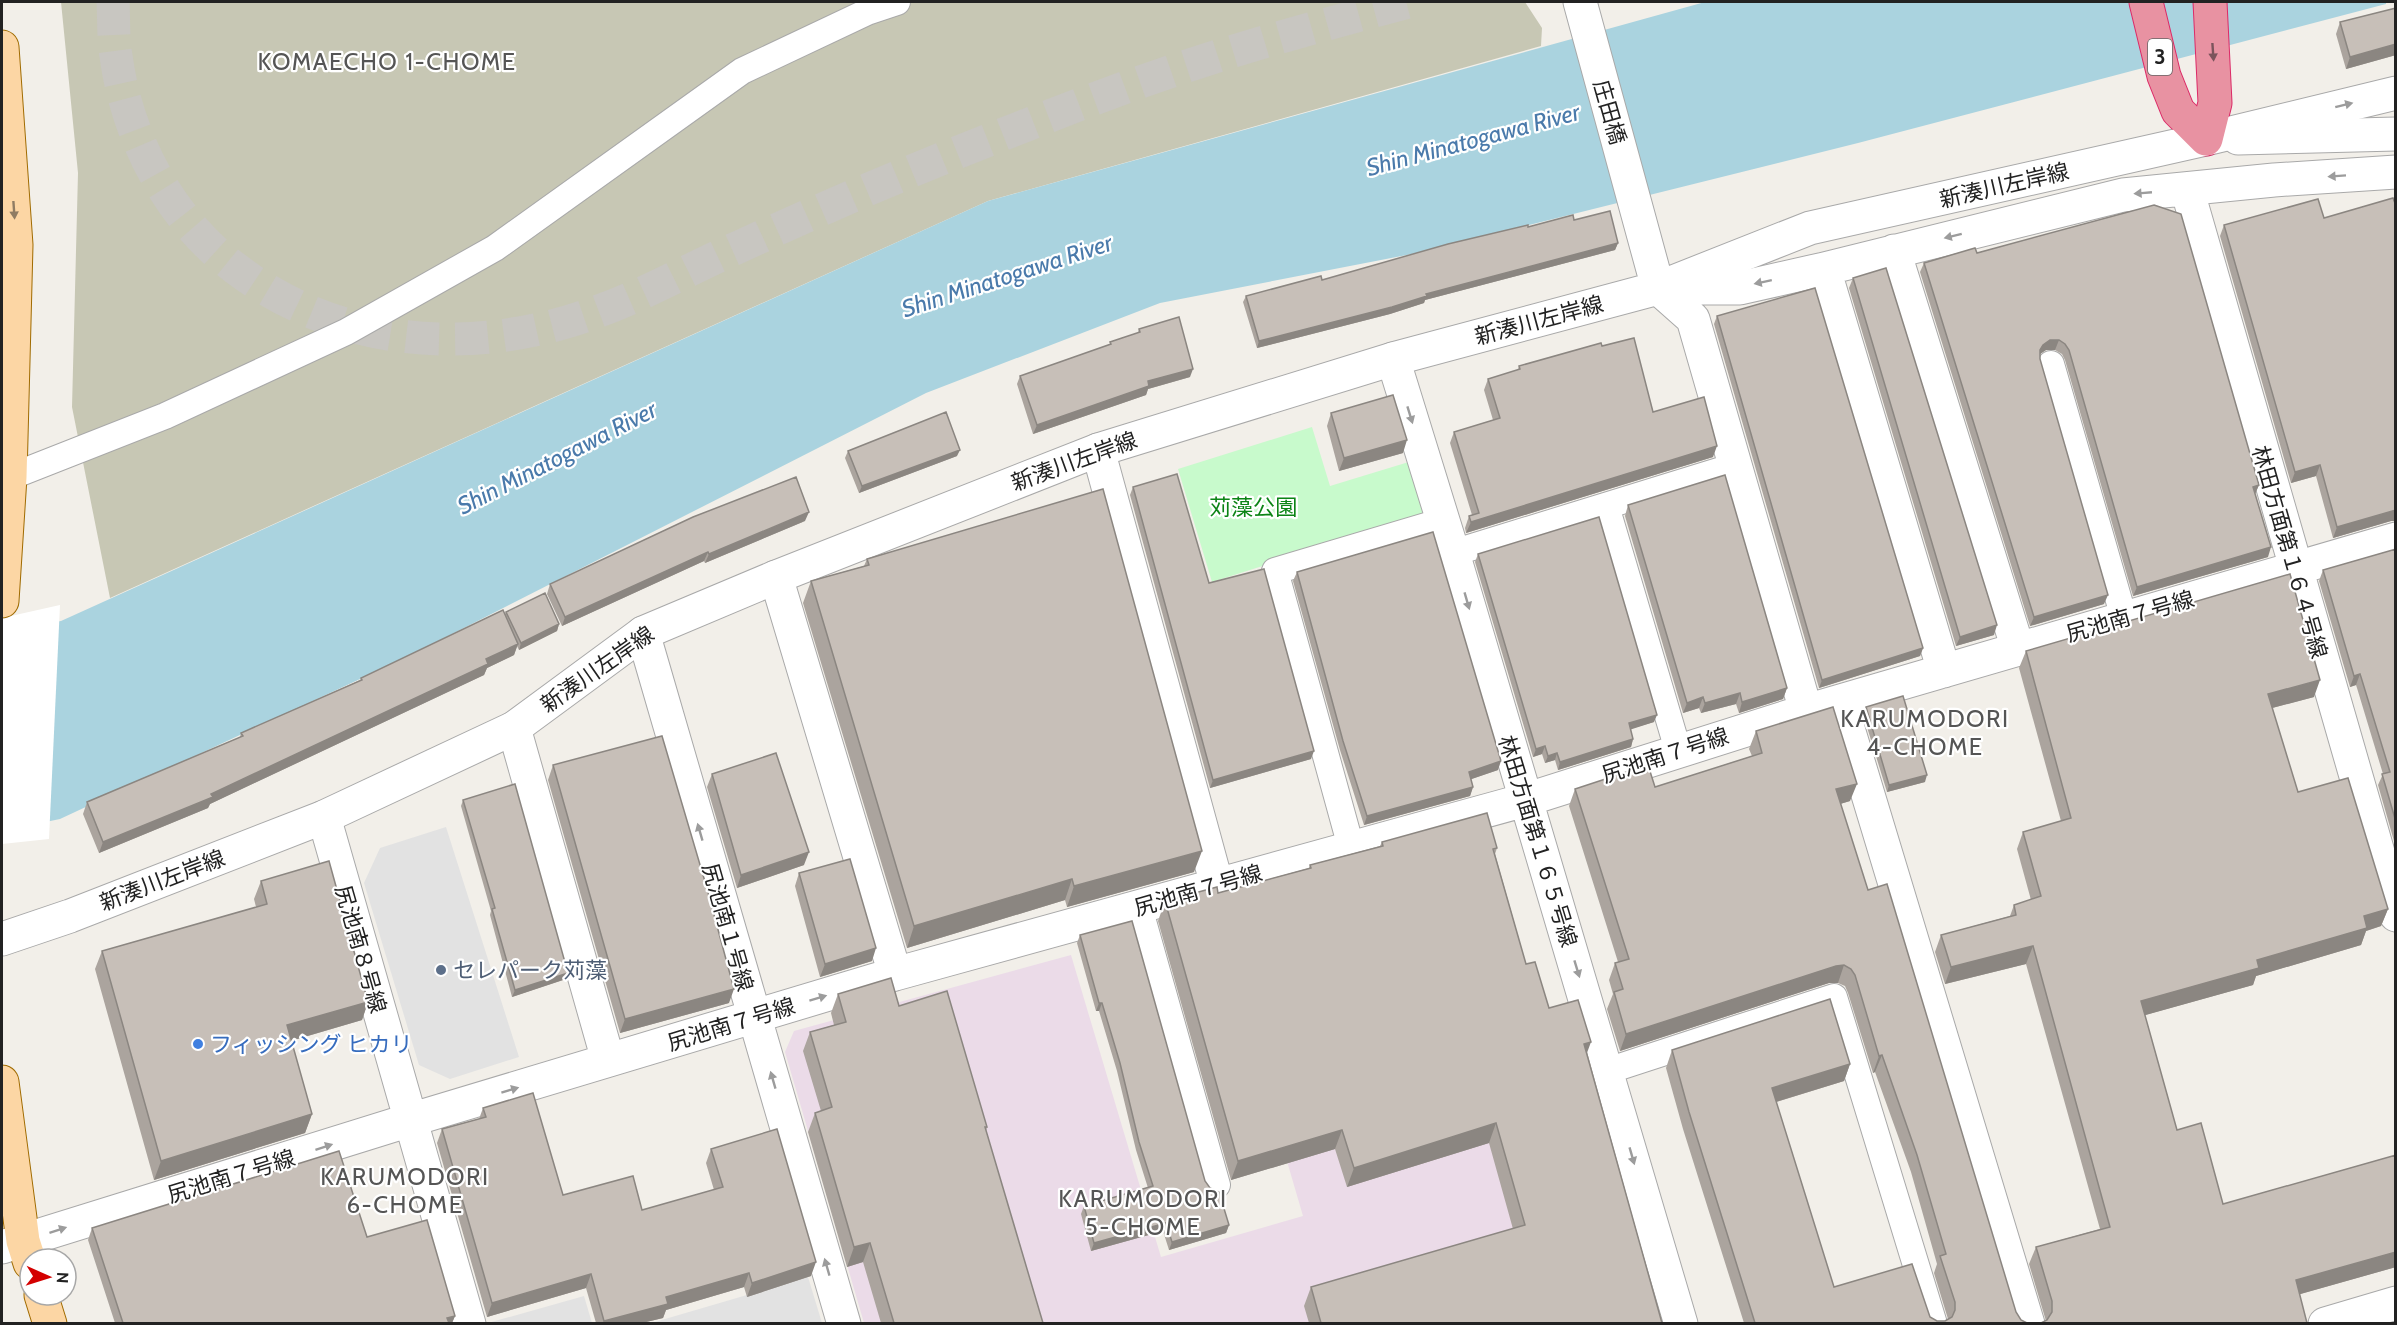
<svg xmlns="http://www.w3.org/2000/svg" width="2397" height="1325" viewBox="0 0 2397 1325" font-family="Cabin,'Noto Sans JP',sans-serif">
<rect width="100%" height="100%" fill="#f2efe9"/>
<path fill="#ebdbe8" d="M1071 955 1161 1257 1303 1216 1284 1151 1584 1070 1656 1323H864L785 1052 794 1031Z"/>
<path fill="#c7c7b4" d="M61 2H1525L1542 28 1541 46 988 201 110 598 72 407 78 173Z"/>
<path fill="#c8facc" d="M1312 427 1330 486 1412 461 1428 514 1212 582 1178 469Z"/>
<path fill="#e2e2e2" d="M446 827 519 1057 450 1079 419 1065 364 883 380 848Z
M808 1277 822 1323 648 1324Z
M584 1296 592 1323H488Z"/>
<path fill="#aad3df" d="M1705 2H2386V4L1858 143 1417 253 1160 303 926 393 405 658 60 819 2 831V630L61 621 988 201Z"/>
<path fill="#fff" d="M60 605 49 839 2 844V618Z"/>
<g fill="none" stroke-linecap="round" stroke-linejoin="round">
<path stroke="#c8c6c1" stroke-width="33" stroke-dasharray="33 16" stroke-linecap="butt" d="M113 2C114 20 113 38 116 56 127 138 169 218 235 268 341 349 478 357 599 311 648 293 693 267 741 246 812 213 884 182 956 153 1034 122 1111 91 1190 65 1262 41 1335 22 1408 2"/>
<defs>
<path id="service" d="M2051 364 2124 618
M10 477 165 416 346 332 495 248 742 71 867 12 897 2
M1606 506 1678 750
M1453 553 1735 466
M1351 847 1275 571 1443 521
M1139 907 1217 1185
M1607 1071 1834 997 1934 1324"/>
<path id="minor" d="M2238 138 2396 134
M2187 189 2396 915
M1894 251 2018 649
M1824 269 1944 671
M1658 288 1693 319 1806 711
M1660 288H1740L1824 269 2123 195 2274 180 2396 172
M1393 359 1453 553 1681 1324
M1098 450 1217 885
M776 577 895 974
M643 633 844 1324
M1840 702 2028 1324
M514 728 608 1060
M324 817 469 1324
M2 1247 410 1120 895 974 1525 800 1806 711 2396 539
M2325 1324 2396 1303"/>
<path id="tertiary" d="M1580 2 1658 288
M2 939 70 916 324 817 514 728 643 633 776 577 1098 450 1393 359 1658 288 1810 228 2206 139 2396 93"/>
<path id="primary" d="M2 47 16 245 10 477 2 601
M2 1082 23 1241 30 1263
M41 1295 50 1324"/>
<path id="motorway" d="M2146 2 2164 76 2178 111 2206 139
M2206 139 2215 103 2210 2"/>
</defs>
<use href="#service" stroke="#a9a9a9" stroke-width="28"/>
<use href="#minor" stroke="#a9a9a9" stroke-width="35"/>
<use href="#tertiary" stroke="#a9a9a9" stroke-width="35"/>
<use href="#primary" stroke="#a06b00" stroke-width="35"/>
<use href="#motorway" stroke="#dc2a67" stroke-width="35"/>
<use href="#service" stroke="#fff" stroke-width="26"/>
<use href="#minor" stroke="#fff" stroke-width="33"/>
<use href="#tertiary" stroke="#fff" stroke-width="33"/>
<use href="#primary" stroke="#fcd6a4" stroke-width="33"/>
<use href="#motorway" stroke="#e892a2" stroke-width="33"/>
</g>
<path fill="#aba49e" d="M2396 8V55L2346 69 2336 34 2340 22Z
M2396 206V521H2391L2333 538 2316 476 2291 483 2220 236 2224 225 2324 218Z
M1574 220 1618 243 1615 250 1425 300 1424 303 1390 314 1257 348 1243 302 1246 296 1322 280 1528 227Z
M1977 253 2259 485 2255 494 2268 557 2133 596 2065 360 2062 354 2055 350H2046L2040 354V359L2104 604 2030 626 1920 272 1924 263Z
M1853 278 1994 635 1956 646 1849 288Z
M1717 316 1923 648 1920 656 1819 688 1714 324Z
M1139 329 1190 377 1148 389 1146 395 1033 434 1017 384 1020 376 1109 345 1110 342 1138 333Z
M1602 346 1653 412 1713 457 1466 533 1465 528 1469 516 1472 515 1450 443 1454 432 1493 420 1484 390 1488 379 1518 370 1519 366Z
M1331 413 1403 453 1339 471 1327 426Z
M848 451 957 456 859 493 845 458Z
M1133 487 1311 759 1210 788 1130 495Z
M1628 505 1787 688 1783 699 1739 713 1736 704 1701 713 1699 708 1683 713 1625 516Z
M805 521 705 563 704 561 562 626 547 594 550 584Z
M2396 549V848L2378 785 2383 774 2357 688 2356 685 2350 687 2319 581 2323 570Z
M1478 554 1654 722 1630 729 1633 739 1631 747 1558 770 1555 760 1545 763 1542 754 1533 757 1475 562Z
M867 559 1194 872 1067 907 1065 900 907 948 803 603 811 581 864 566Z
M1297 572 1498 770 1471 779 1473 787 1470 796 1364 825 1340 750 1293 581Z
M506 612 559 624 557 631 519 650 517 646 514 655 487 668 484 675 210 804 208 808 99 853 83 814 87 802 240 737 241 733 360 680 361 678 505 614Z
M2026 651 2314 697 2272 708 2298 792 2388 909 2381 926 2366 931 2361 945 2256 976 2253 985 2145 1015 2177 1130 2223 1204 2396 1155V1267L2300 1294 2046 1321 2029 1264 2036 1247 2100 1229 2026 964 1945 984 1935 952 1941 935 2010 916 2014 905 2031 900 2017 849 2023 832 2061 821 2019 668Z
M1866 707 1925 782 1887 792 1863 714Z
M1756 731 1850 801 1840 804 1868 890 2016 1312 2021 1320 2027 1323H1744L1683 1129 1666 1068 1672 1050 1850 1064 1844 1081 1776 1102 1834 1287 1930 1317 1937 1321H1945L1948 1319 1934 1273 1937 1264 1911 1172 1875 1072 1873 1073 1848 993 1845 986 1838 983H1829L1620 1051 1607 1009 1613 994 1609 980 1615 963 1618 962 1569 806 1575 789 1655 787 1752 756 1749 749Z
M553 765 729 1003 620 1033 548 780Z
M712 774 804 865 737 888 707 787Z
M463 800 568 973 566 979 512 997 490 915 491 911 461 806Z
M1382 842 1497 848 1495 854 1526 964 1549 1008 1587 1052 1662 1323H1309L1304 1306 1311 1287 1513 1229 1489 1143 1347 1187 1335 1149 1231 1180 1158 921 1165 901 1218 893 1309 868 1310 865 1380 846Z
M799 873 872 961 820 977 795 886Z
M261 881 368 1002 362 1020 291 1041 312 1114 305 1133 154 1180 95 969 102 951 256 907 254 899Z
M1080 935 1205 1181 1229 1225 1226 1233 1169 1250 1163 1231 1091 1251 1081 1214 1084 1206 1148 1188 1136 1150 1117 1071 1099 1011H1096L1077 943Z
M838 994 899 1006 987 1127 986 1131 1043 1323H881L863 1262 847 1267 808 1132 815 1113 821 1111 803 1051 810 1032 834 1025 831 1013Z
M483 1108 563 1195 642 1210 714 1190 706 1163 711 1149 811 1276 747 1297 744 1287 666 1310 663 1318 642 1323H596L586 1288 487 1317 437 1143 442 1129 479 1119Z
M92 1228 367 1237 455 1316 452 1323H115L88 1240Z"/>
<path fill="#8b8681" d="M2396 44V55L2346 69 2350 57Z
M1618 243 1615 250 1425 300 1424 303 1390 314 1257 348 1259 341 1426 294Z
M2050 340H2059L2055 350H2046L2040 354V350L2043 345Z
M1193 369 1190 377 1148 389 1146 395 1033 434 1037 425 1148 381Z
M1407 440 1403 453 1339 471 1344 458Z
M1717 446 1713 457 1466 533 1471 522Z
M960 450 957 456 859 493 862 486Z
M2320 465 2316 476 2291 483 2295 472Z
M2259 485 2255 494 2253 487Z
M2396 510V521H2391L2333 538 2337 527Z
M809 512 805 521 705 563 709 554Z
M2271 547 2268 557 2133 596 2137 587Z
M708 552 704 561 562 626 565 617Z
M2108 595 2104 604 2030 626 2034 617Z
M559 624 557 631 519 650 521 643Z
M1997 625 1994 635 1956 646 1960 637Z
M518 644 514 655 487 668 484 675 210 804 208 808 99 853 103 842 211 794 486 659Z
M1923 648 1920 656 1819 688 1822 680Z
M2360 674 2356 685 2350 687 2354 676Z
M2320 680 2314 697 2261 711 2268 694Z
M1787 688 1783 699 1739 713 1742 702Z
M1740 693 1736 704 1701 713 1705 703Z
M1703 697 1699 708 1683 713 1687 703Z
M1657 715 1654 722 1626 731 1629 723Z
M1633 739 1631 747 1558 770 1560 762Z
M1545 746 1542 754 1533 757 1536 749Z
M1314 751 1311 759 1210 788 1213 780Z
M1557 753 1555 760 1545 763 1548 756Z
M1501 761 1498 770 1466 781 1469 772Z
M1927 775 1925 782 1887 792 1889 785Z
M1857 784 1850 801 1830 807 1836 789Z
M1473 787 1470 796 1364 825 1367 816Z
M1202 851 1194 872 1067 907 1074 886Z
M809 852 804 865 737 888 741 875Z
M1072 879 1065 900 907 948 914 926Z
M2388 909 2381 926 2366 931 2361 945 2256 976 2253 985 2135 1018 2141 1001 2257 960 2364 916Z
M2033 946 2026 964 1945 984 1951 967Z
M876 948 872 961 820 977 825 964Z
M1844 965 1838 983H1829L1620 1051 1626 1034 1836 966Z
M568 973 566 979 512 997 515 990Z
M734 989 729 1003 620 1033 625 1019Z
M368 1002 362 1020 280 1044 287 1025Z
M1099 1003H1102L1099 1011H1096Z
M1591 1042 1584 1061V1044Z
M1882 1055 1875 1072 1873 1073 1879 1056Z
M1850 1064 1844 1081 1766 1105 1772 1088Z
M312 1114 305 1133 154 1180 161 1161Z
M1496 1123 1489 1143 1347 1187 1354 1168Z
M1342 1130 1335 1149 1231 1180 1238 1161Z
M1166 1223 1163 1231 1091 1251 1094 1243Z
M1229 1225 1226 1233 1169 1250 1172 1242Z
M870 1243 863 1262 847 1267 854 1247Z
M2396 1252V1267L2290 1297 2296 1280Z
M816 1262 811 1276 747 1297 752 1283Z
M749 1273 744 1287 666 1310 663 1318 642 1323H603L604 1321 666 1297Z
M591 1274 586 1288 487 1317 492 1303Z
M455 1316 452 1323H446L447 1318Z"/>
<path fill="#c7bfb8" stroke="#8b8681" stroke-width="1.5" d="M2396 8V44L2350 57 2340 22Z
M2393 198 2396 206V510L2337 527 2320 465 2295 472 2224 225 2318 199 2324 218Z
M2154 205 2181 214 2259 485 2253 487 2271 547 2137 587 2069 350 2065 344 2059 340H2050L2043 345 2040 350V359L2108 595 2034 617 1924 263 1975 248 1977 253Z
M1610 211 1618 243 1426 294 1427 296 1392 307 1259 341 1246 296 1321 276 1322 280 1448 244 1528 225V227L1573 215 1574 220Z
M1886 268 1997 625 1960 637 1853 278Z
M1815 288 1923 648 1822 680 1717 316Z
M1179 317 1193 369 1148 381 1149 386 1037 425 1020 376 1111 344 1110 342 1140 332 1139 329Z
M1634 338 1653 412 1704 397 1717 446 1471 522 1469 516 1479 513 1454 432 1500 418 1488 379 1520 369 1519 366 1601 343 1602 346Z
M1393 395 1407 440 1344 458 1331 413Z
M946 412 960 450 862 486 848 451Z
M1177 474 1209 583 1264 569 1314 751 1213 780 1133 487Z
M1725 475 1787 688 1742 702 1740 693 1705 703 1703 697 1687 703 1628 505Z
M796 477 809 512 709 554 708 552 565 617 550 584 693 517Z
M1103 489 1202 851 1074 886 1072 879 914 926 811 581 869 565 867 559Z
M1599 517 1657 715 1629 723 1633 739 1560 762 1557 753 1548 756 1545 746 1536 749 1478 554Z
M1433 532 1501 761 1469 772 1473 787 1367 816 1343 741 1297 572Z
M2396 549V822L2382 774 2390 772 2361 677 2360 674 2354 676 2323 570Z
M2290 574 2320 680 2268 694 2298 792 2348 778 2388 909 2364 916 2367 928 2257 960 2259 968 2141 1001 2177 1130 2201 1123 2223 1204 2396 1155V1252L2296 1280 2307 1323H2041L2047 1320 2052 1312V1301L2036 1247 2110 1227 2033 946 1951 967 1941 935 2016 915 2014 905 2041 896 2023 832 2071 818 2026 651Z
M545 593 559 624 521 643 506 612Z
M503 610 518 644 486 659 488 664 211 794 213 797 103 842 87 802 243 736 241 733 362 680 361 678Z
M1903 696 1927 775 1889 785 1866 707Z
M1833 707 1857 784 1836 789 1868 890 1887 884 2016 1312 2021 1320 2027 1323H1755L1689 1112 1672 1050 1830 999 1850 1064 1772 1088 1834 1287 1912 1264 1930 1317 1937 1321H1945L1952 1317 1955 1310V1302L1940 1256 1946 1254 1917 1155 1882 1055 1879 1056 1855 975 1851 969 1844 965 1836 966 1626 1034 1614 992 1623 989 1615 963 1629 959 1575 789 1648 765 1655 787 1762 753 1756 731Z
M662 736 706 885 734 989 625 1019 553 765Z
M776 753 809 852 741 875 712 774Z
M515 784 568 973 515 990 492 909 495 908 463 800Z
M1487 813 1497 848 1493 849 1526 964 1535 962 1549 1008 1578 1000 1591 1042 1584 1044 1662 1323H1321L1311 1287 1525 1225 1496 1123 1354 1168 1342 1130 1238 1161 1165 901 1217 887 1218 893 1311 868 1310 865 1383 846 1382 842Z
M850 859 876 948 825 964 799 873Z
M329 861 368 1002 287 1025 312 1114 161 1161 102 951 267 904 261 881Z
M1132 921 1205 1181 1210 1188 1219 1192 1229 1225 1172 1242 1166 1223 1094 1243 1084 1206 1153 1186 1139 1142 1120 1063 1102 1003H1099L1080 935Z
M891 978 899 1006 947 991 987 1127H985L1043 1323H894L870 1243 854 1247 815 1113 832 1107 810 1032 846 1022 838 994Z
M533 1093 563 1195 633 1176 642 1210 723 1187 711 1149 777 1129 816 1262 752 1283 749 1273 666 1297 668 1304 604 1321 591 1274 492 1303 442 1129 486 1117 483 1108Z
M339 1151 367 1237 427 1220 455 1316 447 1318 449 1323H123L92 1228Z"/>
<defs><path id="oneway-solid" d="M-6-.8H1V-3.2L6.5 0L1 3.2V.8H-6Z" transform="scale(1.5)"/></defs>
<use fill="#7b545c" href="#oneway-solid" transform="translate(2213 52) rotate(86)"/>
<g fill="#9c9c9c">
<use href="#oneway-solid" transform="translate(2344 105) rotate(-14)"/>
<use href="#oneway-solid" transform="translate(2337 176) rotate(176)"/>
<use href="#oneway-solid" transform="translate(2143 193) rotate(175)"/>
<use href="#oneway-solid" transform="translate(1953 236) rotate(166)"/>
<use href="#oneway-solid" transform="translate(1763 282) rotate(168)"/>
<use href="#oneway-solid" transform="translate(1410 415) rotate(73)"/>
<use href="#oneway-solid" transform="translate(1467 601) rotate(74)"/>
<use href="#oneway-solid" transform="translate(700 832) rotate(-106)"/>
<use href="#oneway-solid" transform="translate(1577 969) rotate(73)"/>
<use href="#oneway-solid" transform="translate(818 998) rotate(-17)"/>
<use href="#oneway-solid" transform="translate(773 1080) rotate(-106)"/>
<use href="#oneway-solid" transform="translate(510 1090) rotate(-17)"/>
<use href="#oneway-solid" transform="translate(324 1147) rotate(-18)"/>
<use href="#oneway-solid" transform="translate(1632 1156) rotate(74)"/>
<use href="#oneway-solid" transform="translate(58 1230) rotate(-18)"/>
<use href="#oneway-solid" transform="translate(827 1267) rotate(-106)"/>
</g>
<use fill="#8f7c63" href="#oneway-solid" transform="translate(14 210) rotate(86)"/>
<circle fill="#5c6f8a" stroke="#fff" stroke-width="2" cx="441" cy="970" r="6"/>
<circle fill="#3f7fe0" stroke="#fff" stroke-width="2" cx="198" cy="1044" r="6"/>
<g text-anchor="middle" stroke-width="4.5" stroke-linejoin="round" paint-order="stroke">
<rect fill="#fff" stroke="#646464" stroke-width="1.5" x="2148" y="39" width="24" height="36" rx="4.5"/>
<g font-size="21" font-weight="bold" fill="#222">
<text x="2160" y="64">3</text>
</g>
<g font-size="22" fill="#222" stroke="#fff">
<text transform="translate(1610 112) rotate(74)" y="8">庄田橋</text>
<text transform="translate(2004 185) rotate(-13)" y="8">新湊川左岸線</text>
<text transform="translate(1539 320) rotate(-15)" y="8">新湊川左岸線</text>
<text transform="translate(1074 461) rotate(-20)" y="8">新湊川左岸線</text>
<text transform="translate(2290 552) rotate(74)" y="8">林田方面第１６４号線</text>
<text transform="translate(2130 616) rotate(-16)" y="8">尻池南７号線</text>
<text transform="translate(597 669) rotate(-35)" y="8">新湊川左岸線</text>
<text transform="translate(1665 755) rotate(-18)" y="8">尻池南７号線</text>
<text transform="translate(1538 841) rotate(73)" y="8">林田方面第１６５号線</text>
<text transform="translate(162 880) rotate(-21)" y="8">新湊川左岸線</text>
<text transform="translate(1198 890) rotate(-16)" y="8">尻池南７号線</text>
<text transform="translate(728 927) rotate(74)" y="8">尻池南１号線</text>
<text transform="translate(361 949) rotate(74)" y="8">尻池南８号線</text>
<text transform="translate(731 1024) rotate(-17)" y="8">尻池南７号線</text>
<text transform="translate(231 1176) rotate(-17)" y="8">尻池南７号線</text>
</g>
<g font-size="22" fill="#0c8416" stroke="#fff">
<text x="1253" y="515">苅藻公園</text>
</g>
<g font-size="22" fill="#4e5e75" stroke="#fff" text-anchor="start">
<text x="453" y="978">セレパーク苅藻</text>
</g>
<g font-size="22" fill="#366cbe" stroke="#fff" text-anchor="start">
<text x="210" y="1052">フィッシング ヒカリ</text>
</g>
<g font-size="24" letter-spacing="1.5" fill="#555" stroke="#fff">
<text x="387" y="70">KOMAECHO 1-CHOME</text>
<text x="1925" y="727">KARUMODORI<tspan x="1925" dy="28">4-CHOME</tspan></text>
<text x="405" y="1185">KARUMODORI<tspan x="405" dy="28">6-CHOME</tspan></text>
<text x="1143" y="1207">KARUMODORI<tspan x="1143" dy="28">5-CHOME</tspan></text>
</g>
<g font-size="24" font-style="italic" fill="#4a7aab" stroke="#fff">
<text transform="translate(1473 140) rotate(-15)" y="8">Shin Minatogawa River</text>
<text transform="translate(1007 276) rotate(-18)" y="8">Shin Minatogawa River</text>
<text transform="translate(557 458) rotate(-27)" y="8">Shin Minatogawa River</text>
</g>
</g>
<rect width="2397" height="1325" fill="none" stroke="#222222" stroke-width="6"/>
<g transform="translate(48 1277) rotate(93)"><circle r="28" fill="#ffffff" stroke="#a7a7a7" stroke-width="1.5"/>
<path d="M0-4.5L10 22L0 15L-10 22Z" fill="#d40000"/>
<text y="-9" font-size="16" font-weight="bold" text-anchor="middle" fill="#222222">N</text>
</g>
</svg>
